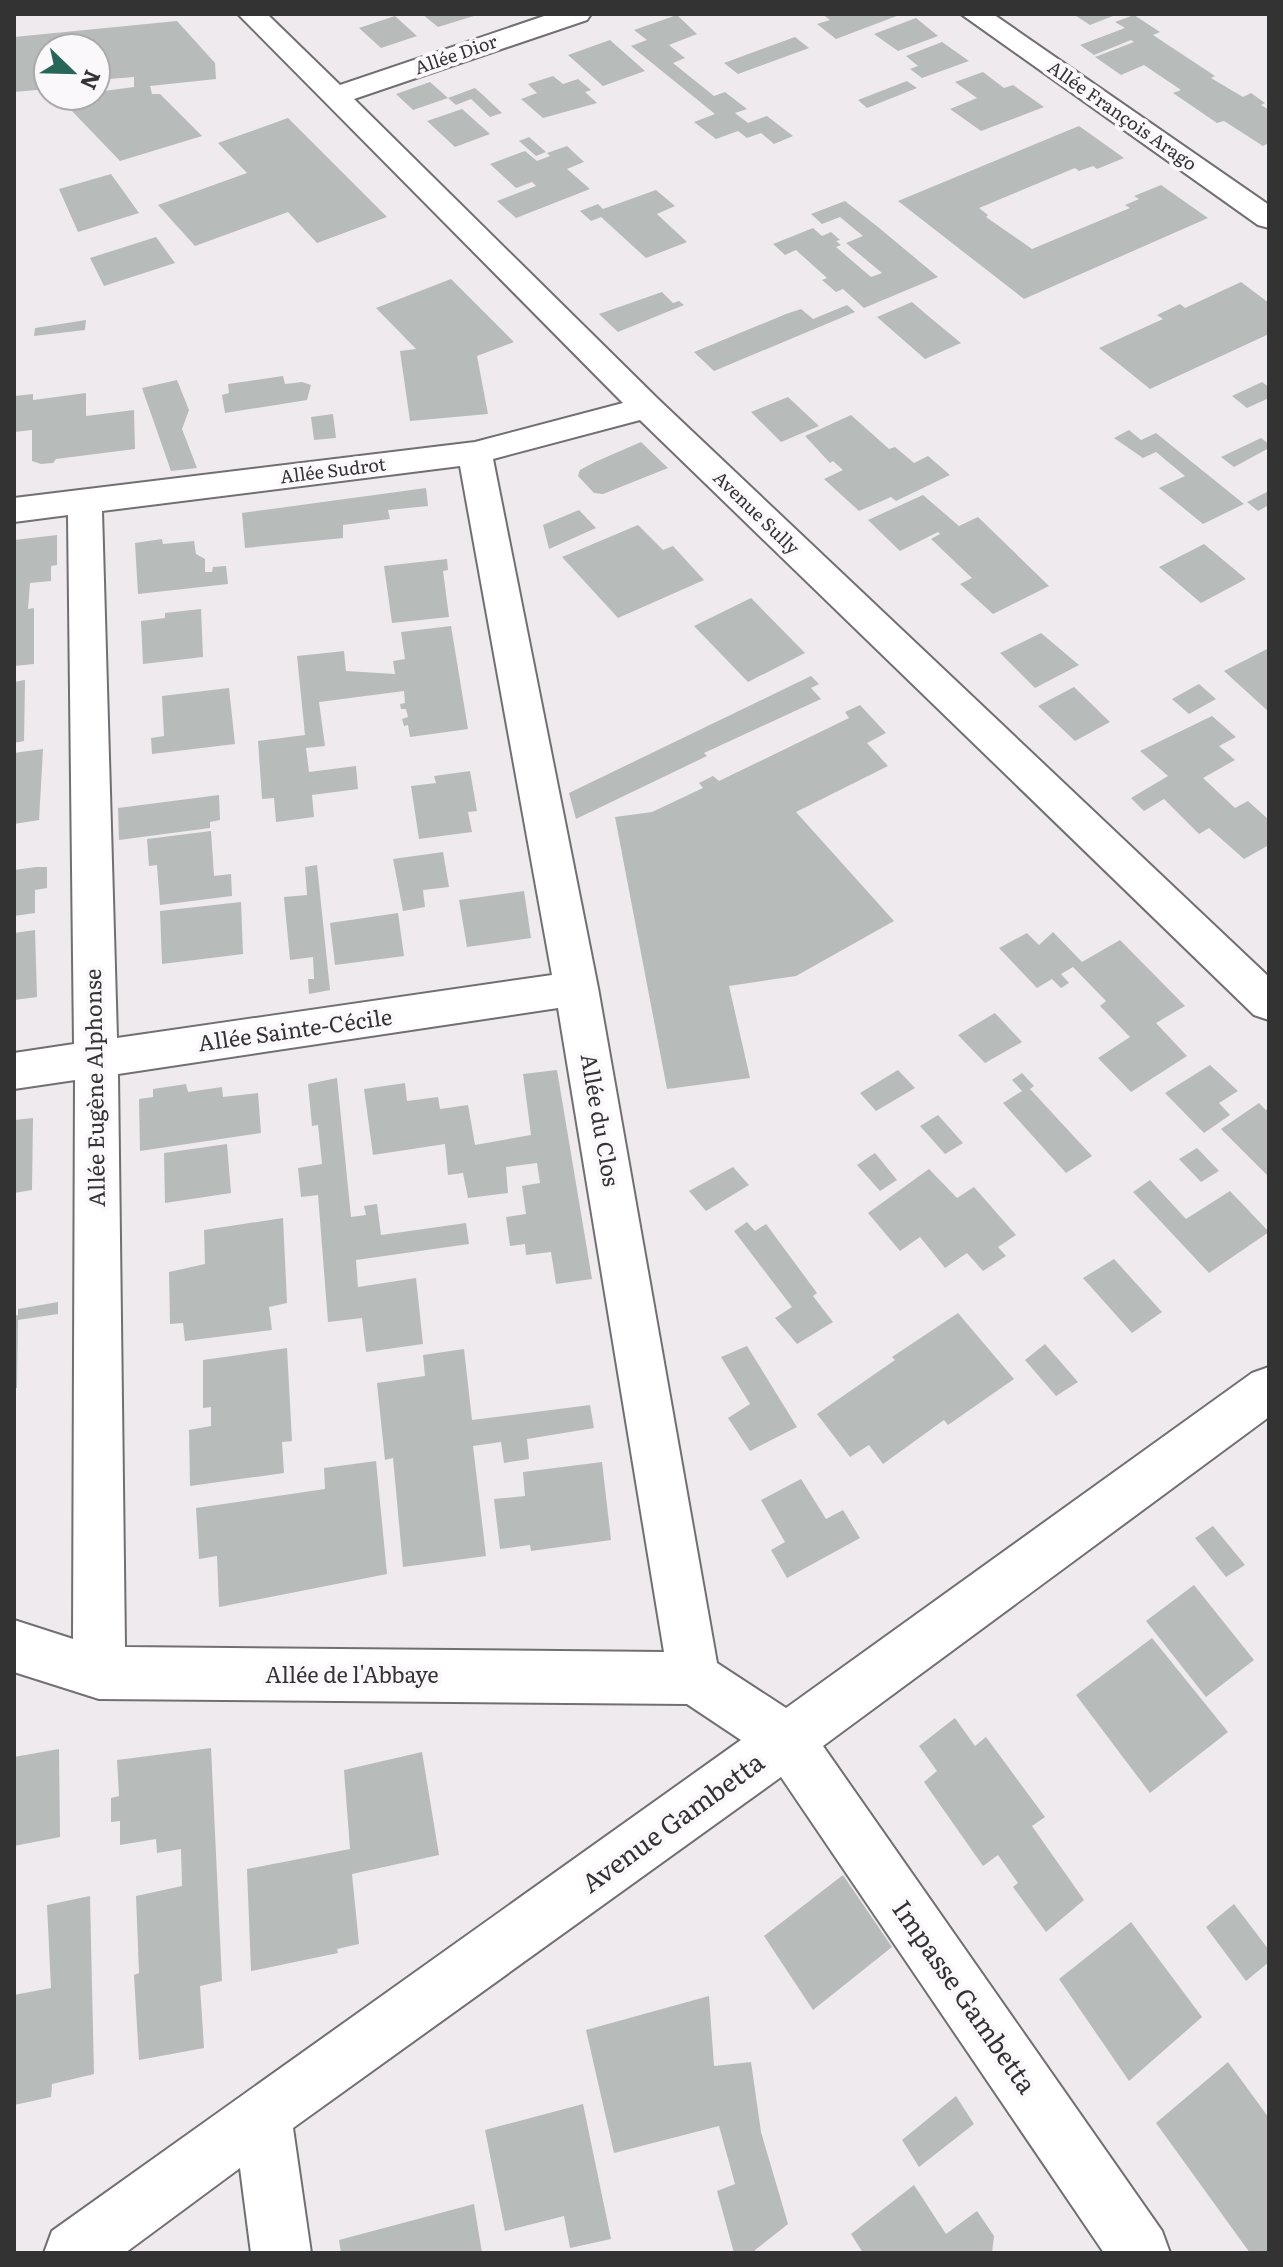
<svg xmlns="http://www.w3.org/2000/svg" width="1283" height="2267" viewBox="0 0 1283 2267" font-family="Literata,serif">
<rect width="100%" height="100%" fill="#eeeaee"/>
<path fill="#b7bcba" d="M422 14H477V15L438 27Z
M822 14H902L836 39 817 24 830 20Z
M1073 14H1118L1090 25Z
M677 15 697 34 669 45 685 58 673 63 714 96 725 92 747 109 735 113 748 123 767 116 793 136 774 144 761 133 747 138 738 131 716 139 694 122 715 114 631 46 647 40 634 30Z
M1134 15 1160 32 1153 35 1215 76 1211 78 1243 97 1251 93 1265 103 1261 105 1269 110V143L1263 146 1224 121 1217 123 1173 93 1181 90 1144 65 1121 75 1095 57 1134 42 1131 40 1094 55 1080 45 1125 28 1115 22Z
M395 16 417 36 381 48 359 28Z
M916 18 938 36 898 51 874 34Z
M177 21 215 63 216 79 150 86 152 94H160L202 136 120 161 70 109 65 96H96V92L134 87V77L96 80V48H48V89L14 92V37Z
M795 37 809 48 738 74 724 63Z
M610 40 645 71 603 86 568 55Z
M942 42 969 61 922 78 910 69 918 66 906 56Z
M983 72 1004 88 1013 85 1044 107 981 131 950 109 977 98 955 82Z
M553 76 563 84 578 79 591 90 585 92 597 103 543 118 521 99 537 93 528 84Z
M907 81 917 88 867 108 858 100Z
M430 82 448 98 413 110 396 94Z
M475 88 483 95 502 113 490 117 471 99 456 105 448 98Z
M462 109 490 134 455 147 427 121Z
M288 118 387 217 317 243 288 212 195 246 158 205 247 173 218 143Z
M1079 126 1124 158 1097 169 1093 166 1079 171 1075 168 979 208 988 215 986 217 1032 249 1130 208 1125 205 1139 199 1134 196 1161 185 1208 218 1024 299 898 201Z
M529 137 546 152 536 156 519 141Z
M567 146 584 162 567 169 590 189 516 218 497 201 536 186 532 182 516 188 490 164 525 151 537 161 550 156 547 153Z
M111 174 139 213 78 232 59 189Z
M656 190 675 206 657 214 687 242 646 258 601 217 591 221 580 211 598 204 603 209Z
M845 201 878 227 938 277 864 308 843 289 836 292 822 280 827 278 796 250 785 255 773 244 813 228 822 236 831 232 840 240 836 241 841 245 836 247 871 277 882 273 846 243 863 236 840 217 822 224 811 214Z
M156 237 175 263 104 286 90 258Z
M451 279 514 342 477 356 488 414 410 421 400 351 416 349 376 308Z
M1241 282 1269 303V334L1150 389 1099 348 1163 319 1157 315 1180 304 1185 308Z
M662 292 673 303 679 301 684 305 618 332 599 314Z
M912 302 927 315 961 343 925 359 877 317Z
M847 305 855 312 714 371 694 352 786 314 801 309 813 319Z
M86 320 85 330 34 336 35 328Z
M283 376 285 384 302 382 311 385 307 400 225 413 222 395 229 393 228 384Z
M177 380 189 410 182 429 197 468 171 471 142 388Z
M1262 382 1269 387V398L1247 408 1232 396Z
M86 393V416L134 410 135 449 56 459 53 463 41 464 32 461V430L14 432V396L33 394V400Z
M788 397 819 426 781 442 751 412Z
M333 414 336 438 314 440 311 417Z
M851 415 889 449 895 447 914 463 928 456 950 475 896 501 891 497 859 511 824 479 843 470 833 461 830 463 805 436Z
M1129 430 1141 440 1156 433 1244 504 1203 524 1159 488 1185 476 1156 452 1143 458 1114 438Z
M1261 438 1269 444V448L1234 467 1221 457Z
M641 442 668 468 603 494 594 493 578 476 580 470 595 462Z
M426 488 428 506 388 510 390 519 343 525V538L245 548 242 513Z
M1269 491V505L1258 511 1247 502Z
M923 495 959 526 978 517 1049 586 993 614 960 584 972 578 931 539 940 534 938 532 900 551 868 520Z
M579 510 596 528 549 549 543 525Z
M638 525 663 550 673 546 704 580 618 618 562 557Z
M57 535V565L51 566V581L30 583 28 609 34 608V664L14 666V540Z
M162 539 163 544 194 541 196 554 205 559V572H212L213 567 226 566 228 584 138 594 135 543Z
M1204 544 1246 579 1201 603 1159 567Z
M447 559 448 570 443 571 449 617 392 623 384 566Z
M751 598 805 653 748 682 694 626Z
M201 609 203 657 143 664 141 621 165 618V613Z
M451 626 468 729 410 737 408 725 404 726 402 719 408 717 406 709H401L400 704 405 703 404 691 319 702 325 746 306 748 309 772 356 766 358 789 312 795 314 817 276 822 274 798 262 799 258 741 305 735 297 656 344 651 346 671 395 674 393 661 405 659 401 632Z
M1041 633 1079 665 1035 688 1000 653Z
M1269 648V712L1224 671Z
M811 676 819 684 811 688 821 699 704 753 707 756 576 819 569 793Z
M25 680 24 741 14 743V682Z
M1199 684 1216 699 1189 714 1172 699Z
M1074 687 1110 722 1075 741 1038 706Z
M229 688 235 744 152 754 151 738 164 736 162 696Z
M860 705 886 733 867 743 888 766 796 812 894 921 796 976 729 986 750 1078 667 1089 615 817 652 812 703 788 699 783 713 776 719 781 849 718 845 712Z
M1212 716 1236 737 1219 746 1235 760 1203 778 1235 808 1248 801 1269 820V845L1244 859 1209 828 1199 834 1164 799 1144 811 1131 798 1168 776 1140 751Z
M43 749 39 820 14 824V753Z
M470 771 477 811 468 812 472 832 419 839 411 786 436 783 434 776Z
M219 795 220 820 210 822V828L119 840 118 808Z
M211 831 214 876 231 874 232 896 160 905 157 865 149 866 147 839Z
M443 852 449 887 423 890 425 907 403 911 393 859Z
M317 865 330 990 309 994 308 979H314L313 957 290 960 284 897 307 895 305 867Z
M36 867H47V888L35 890V913L14 916V870Z
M524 891 531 938 467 947 459 900Z
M241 902 243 954 162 964 160 911Z
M398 913 404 956 335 965 330 923Z
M35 930 37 997 14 1000V933Z
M1053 932 1082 962 1120 940 1185 1006 1156 1023 1187 1056 1131 1092 1098 1058 1130 1037 1100 1006 1106 1001 1073 967 1061 974 1069 983 1061 988 1052 979 1037 988 999 948 1027 933 1039 945Z
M995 1013 1022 1042 985 1063 958 1035Z
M1210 1065 1238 1091 1219 1103 1230 1115 1204 1133 1165 1093Z
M557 1070 592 1279 556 1284 551 1252 526 1255 525 1244 510 1246 506 1217 526 1214 522 1186 540 1183 537 1163 506 1167 508 1193 468 1198 463 1173 448 1175 445 1144 373 1155 364 1089 405 1083 407 1101 438 1097 440 1109 468 1105 475 1145 531 1135 523 1074Z
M898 1070 915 1088 876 1111 860 1093Z
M1022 1073 1034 1086 1030 1089 1092 1156 1066 1173 1003 1103 1022 1091 1012 1080Z
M337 1078 351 1217 366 1215 364 1206 377 1204 381 1235 466 1223 469 1244 356 1260 358 1287 416 1278 423 1344 366 1352 362 1318 328 1322 318 1195 301 1197 298 1168 322 1164 318 1125 312 1126 308 1084Z
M186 1084 188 1092 222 1087 223 1097 258 1093 261 1133 140 1151 139 1099 153 1097V1089Z
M1259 1103 1266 1110 1269 1108V1177L1221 1129Z
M938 1115 963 1143 945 1154 920 1126Z
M33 1118 32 1190 14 1193V1120Z
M227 1144 231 1193 165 1203 164 1153Z
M1197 1148 1219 1171 1201 1182 1179 1159Z
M875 1153 897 1180 880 1191 857 1165Z
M733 1167 749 1185 706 1211 689 1191Z
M929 1169 957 1198 974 1187 1016 1235 998 1247 1006 1256 983 1271 967 1253 945 1268 920 1237 900 1251 868 1213Z
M1150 1180 1186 1219 1230 1191 1269 1232 1209 1273 1133 1192Z
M283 1218 287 1303 269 1307 272 1330 185 1341 183 1323 170 1324 169 1272 205 1264 204 1230Z
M747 1222 755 1231 766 1224 817 1293 813 1296 833 1322 797 1344 775 1318 792 1307 734 1231Z
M1114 1259 1162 1312 1132 1333 1083 1278Z
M58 1302V1314L18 1320 17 1388H14V1316L18 1315V1309Z
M958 1313 1014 1379 948 1425 944 1420 883 1464 869 1445 850 1457 817 1414 895 1360 892 1357Z
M1045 1344 1078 1382 1056 1396 1025 1360Z
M747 1346 797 1427 750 1451 728 1418 750 1404 721 1357Z
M287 1348 292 1441 282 1442 284 1473 190 1486 189 1430 211 1426V1407L203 1408V1360Z
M464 1349 472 1420 590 1405 594 1428 527 1439 529 1459 504 1463 501 1442 473 1446 486 1556 403 1567 393 1458 385 1460 377 1383 425 1376 423 1355Z
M376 1461 387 1574 219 1607 217 1556 199 1559 196 1508 325 1489 324 1468Z
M602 1462 611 1540 531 1551 530 1545 500 1549 494 1499 525 1496 523 1472Z
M801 1479 826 1519 843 1510 860 1538 787 1578 771 1550 785 1542 761 1500Z
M1213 1526 1245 1565 1226 1577 1195 1538Z
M1194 1585 1254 1660 1206 1697 1146 1621Z
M1152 1638 1228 1732 1150 1793 1076 1695Z
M955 1718 975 1746 986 1737 1045 1817 1032 1826 1084 1900 1046 1932 1013 1887 1018 1883 998 1855 983 1866 924 1782 937 1771 919 1746Z
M211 1748 222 1981 200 1986 204 2048 139 2060 134 1975 139 1973 136 1896 182 1886 181 1849 157 1853 156 1839 120 1845V1821L111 1822V1798L119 1796 117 1760Z
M59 1749 60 1837 14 1846V1757Z
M422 1752 439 1855 352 1874 359 1944 337 1949 338 1953 251 1971 247 1869 350 1849 344 1770Z
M843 1875 892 1947 813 2010 764 1936Z
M90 1896 94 2074 52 2084 51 2097 14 2105V1995L51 1988 47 1905Z
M1234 1904 1269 1950V1962L1246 1981 1206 1927Z
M1131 1922 1202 2017 1129 2081 1059 1979Z
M709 1996 714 2066 751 2062 761 2132 788 2224 755 2250 756 2253H734L717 2191 735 2184 719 2126 614 2153 586 2030Z
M1228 2062 1269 2118V2253H1250L1156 2123Z
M956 2096 974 2124 919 2167 902 2140Z
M583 2104 611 2239 570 2248 564 2216 505 2231 485 2130Z
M914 2185 946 2234 977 2211 994 2236 992 2253H863L851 2234Z
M474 2204 482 2253H341L339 2240Z"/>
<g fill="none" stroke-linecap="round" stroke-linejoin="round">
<defs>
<path id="minor" d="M238 14H267L340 85 550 14H591L587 20 354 99 659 400 1269 977V1020L1254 1015 640 420 493 459 598 988 717 1663 786 1708 1252 1373 1269 1367V1417L823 1746 1162 2231 1170 2253H1104L781 1777 293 2128 311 2253H251L240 2168 125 2253H44L52 2231 741 1740 687 1704 99 1699 14 1672V1620L73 1639 75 1080 14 1089V1053L74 1044 68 515 14 522V498L475 442 623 403ZM460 466 552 975 117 1038 102 511ZM558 1008 664 1652 125 1647 118 1074Z
M961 14H993L1269 205V228L1258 225Z"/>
</defs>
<use href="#minor" stroke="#726f72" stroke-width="4"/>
<use href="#minor" fill="#fff" fill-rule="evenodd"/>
</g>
<g text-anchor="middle" stroke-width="8" stroke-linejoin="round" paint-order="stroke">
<g font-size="18" fill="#343334" stroke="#fbf8fc">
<text transform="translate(456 55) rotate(-19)" y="6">Allée Dior</text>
<text transform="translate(1122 116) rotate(35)" y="6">Allée François Arago</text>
<text transform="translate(333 471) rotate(-7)" y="6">Allée Sudrot</text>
<text transform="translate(756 513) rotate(44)" y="6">Avenue Sully</text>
</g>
<g font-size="22" fill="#343334" stroke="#fbf8fc">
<text transform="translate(295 1030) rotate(-8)" y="8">Allée Sainte-Cécile</text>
<text transform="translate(95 1088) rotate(-91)" y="8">Allée Eugène Alphonse</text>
<text transform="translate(600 1120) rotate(80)" y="8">Allée du Clos</text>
<text x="352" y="1683">Allée de l'Abbaye</text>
</g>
<g font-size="26" fill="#343334" stroke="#fbf8fc">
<text transform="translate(673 1823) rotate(-36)" y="9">Avenue Gambetta</text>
<text transform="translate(964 1997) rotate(55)" y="9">Impasse Gambetta</text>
</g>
</g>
<rect width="1283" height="2267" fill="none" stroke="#343334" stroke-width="32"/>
<g transform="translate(72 72) rotate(113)"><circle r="38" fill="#fbf8fc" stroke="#aba9ac" stroke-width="2"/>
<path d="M0-6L14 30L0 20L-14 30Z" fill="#256758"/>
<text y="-12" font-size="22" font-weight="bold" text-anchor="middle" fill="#343334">N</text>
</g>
</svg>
